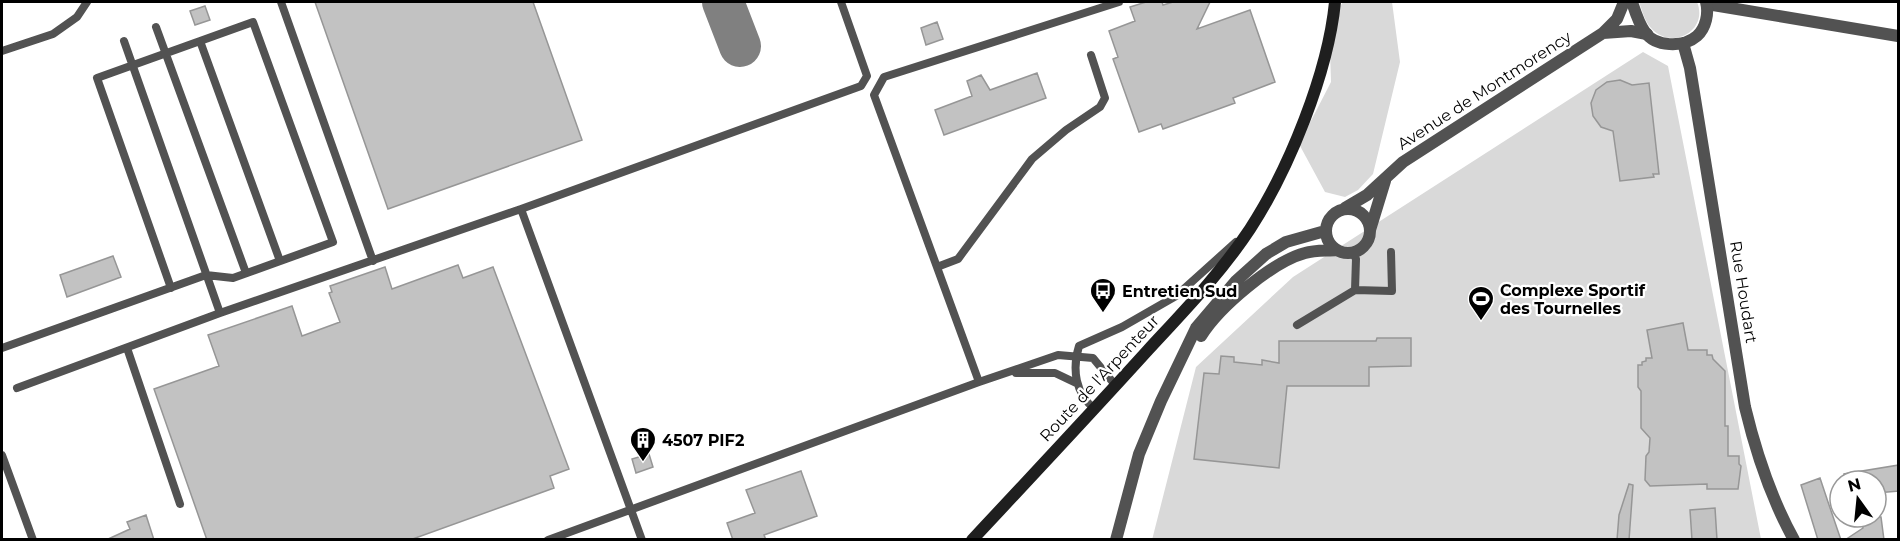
<svg xmlns="http://www.w3.org/2000/svg" width="1900" height="541" viewBox="0 0 1900 541" font-family="Montserrat,sans-serif">
<rect width="100%" height="100%" fill="#fff"/>
<path fill="#d9d9d9" d="M1343 2H1392L1400 62 1373 174 1358 190 1345 197 1325 192 1299 144 1331 82 1330 51 1335 14Z
M1639 2H1697C1709 31 1671 51 1651 28 1645 22 1642 10 1639 2Z
M1643 52 1668 66 1761 539 1152 540 1196 367 1293 277Z"/>
<g fill="none" stroke-linecap="round" stroke-linejoin="round">
<path stroke="#808080" stroke-width="42" d="M723 2 740 46"/>
</g>
<path fill="#c2c2c2" stroke="#969696" stroke-width="1.5" d="M315 2H533L582 140 388 209Z
M1146 2H1162L1163 5 1173 2H1210L1197 29 1250 10 1275 82 1233 98 1235 103 1163 129 1161 124 1139 132 1113 59 1118 57 1109 31 1135 21 1130 7Z
M205 6 210 20 195 25 190 11Z
M937 22 943 39 926 45 921 28Z
M1037 73 1046 98 944 135 935 110 972 96 967 81 981 75 990 90Z
M1620 80 1632 85 1649 83 1659 174H1653L1654 177 1620 181 1613 131 1601 127 1593 116 1591 103 1596 90 1607 82Z
M113 256 121 277 67 297 60 275Z
M458 265 463 278 493 267 569 469 550 476 554 488 410 540H207L154 389 219 366 208 335 292 306 302 336 340 322 329 293 332 292 330 286 385 267 392 289Z
M1683 323 1688 350H1707V355H1712L1713 359 1725 371V426H1728V456H1739V464L1741 466 1738 489H1707V484L1650 486 1645 480 1646 456 1649 452 1650 438 1641 428V391L1638 387V365H1642V362L1646 361V358H1652L1647 330Z
M1377 338H1411V366L1369 367V386H1287L1279 468 1194 459 1204 373 1219 374 1221 356 1234 357V362L1262 365V360L1279 363V341H1376Z
M649 454 653 467 636 473 632 459Z
M1899 465V491L1876 493V481H1844V474Z
M801 471 817 516 764 535 766 540H733L727 523 755 513 746 490Z
M1820 478 1827 499 1841 540H1818L1801 485Z
M1629 484 1633 485 1629 540H1617L1619 515Z
M1715 508 1717 540H1692L1690 510Z
M146 515 154 540H106L130 529 127 522Z
M1861 517H1881L1884 540H1845L1863 528Z"/>
<g fill="none" stroke-linecap="round" stroke-linejoin="round">
<path stroke="#525252" stroke-width="8" d="M281 2 373 261
M156 27 246 273
M124 41 220 313
M200 41 280 261
M2 51 53 34 77 17 87 2
M521 209 642 540
M937 267 958 259 1032 159 1066 130 1100 107 1105 98 1091 55
M1355 290 1392 291 1391 252
M1297 325 1355 290 1356 259 1353 253
M2 348 206 275 233 278 333 242 253 22 97 78 171 288
M127 348 180 504
M1016 373H1055L1076 383
M979 382 874 95 884 77 1119 2
M17 388 220 313 521 209 861 86 867 76 841 2
M1095 409C1075 394 1072 369 1079 346L1122 327 1176 296 1236 242
M2 455 33 540
M548 540 979 382 1058 355 1093 358 1116 386"/>
<path stroke="#525252" stroke-width="12" d="M1707 4 1898 36
M1603 33 1631 31 1647 34
M1345 208 1367 195 1403 162 1603 33 1617 19 1624 2
M1326 231a22 22 0 1 1 44 0a22 22 0 1 1-44 0Z
M1370 230 1385 181
M1201 336C1219 307 1272 262 1305 253 1315 250 1327 251 1337 250
M1116 540 1139 454 1161 401 1196 328 1236 281 1266 254 1286 242 1325 231"/>
<path stroke="#525252" stroke-width="12" d="M1632 2C1635 11 1639 24 1645 32 1655 47 1683 48 1697 36 1706 28 1709 13 1706 2
M1683 43 1690 68 1745 407C1756 453 1771 498 1794 540"/>
<path stroke="#1f1f1f" stroke-width="12" d="M972 540C1031 477 1090 414 1148 350 1183 312 1221 273 1250 229 1289 169 1328 73 1335 2"/>
</g>
<defs>
<symbol id="bus-pin" viewBox="-11 -11 22 30"><path d="M0 17L-7.5 6A9.5 9.5 0 1 1 7.5 6Z" fill="#000" stroke="#fff"/><path d="M-5-6H5V4H4V6H2V4H-2V6H-4V4H-5ZM-3.5-4V0h7V-4ZM-3.5 1.2v1.5H-2V1.2ZM2 1.2v1.5H3.5V1.2Z" fill="#fff"/></symbol>
<symbol id="stadium-pin" viewBox="-11 -11 22 30"><path d="M0 17L-7.5 6A9.5 9.5 0 1 1 7.5 6Z" fill="#000" stroke="#fff"/><path d="M0-5a6.5 5 0 1 0 0 10a6.5 5 0 1 0 0-10ZM-3.5-1.8h7v3.6h-7Z" fill="#fff"/></symbol>
<symbol id="building-pin" viewBox="-11 -11 22 30"><path d="M0 17L-7.5 6A9.5 9.5 0 1 1 7.5 6Z" fill="#000" stroke="#fff"/><path d="M-4-6H4V6H1V3H-1V6H-4ZM-2.5-4.3h1.7v1.8h-1.7ZM.8-4.3h1.7v1.8H.8ZM-2.5-1h1.7V.8h-1.7ZM.8-1h1.7V.8H.8Z" fill="#fff"/></symbol>
</defs>
<g fill-rule="evenodd">
<use href="#bus-pin" x="1088" y="276" width="30" height="40"/>
<use href="#stadium-pin" x="1466" y="284" width="30" height="40"/>
<use href="#building-pin" x="628" y="425" width="30" height="40"/>
</g>
<g text-anchor="middle" stroke-width="4.5" stroke-linejoin="round" paint-order="stroke">
<g font-size="16" fill="#000" stroke="#fff">
<text transform="translate(1484 90) rotate(-33)" y="6">Avenue de Montmorency</text>
<text transform="translate(1744 292) rotate(81)" y="6">Rue Houdart</text>
<text transform="translate(1099 378) rotate(-47)" y="6">Route de l'Arpenteur</text>
</g>
<g font-size="16" font-weight="bold" fill="#000" stroke="#fff" text-anchor="start">
<text x="1500" y="296">Complexe Sportif<tspan x="1500" dy="18">des Tournelles</tspan></text>
<text x="1122" y="297">Entretien Sud</text>
<text x="662" y="446">4507 PIF2</text>
</g>
</g>
<rect width="1900" height="541" fill="none" stroke="#000000" stroke-width="6"/>
<g transform="translate(1858 499) rotate(345)"><circle r="28" fill="#ffffff" stroke="#999999" stroke-width="1.5"/>
<path d="M0-4.5L10 22L0 15L-10 22Z" fill="#000000"/>
<text y="-9" font-size="16" font-weight="bold" text-anchor="middle" fill="#000000">N</text>
</g>
</svg>
